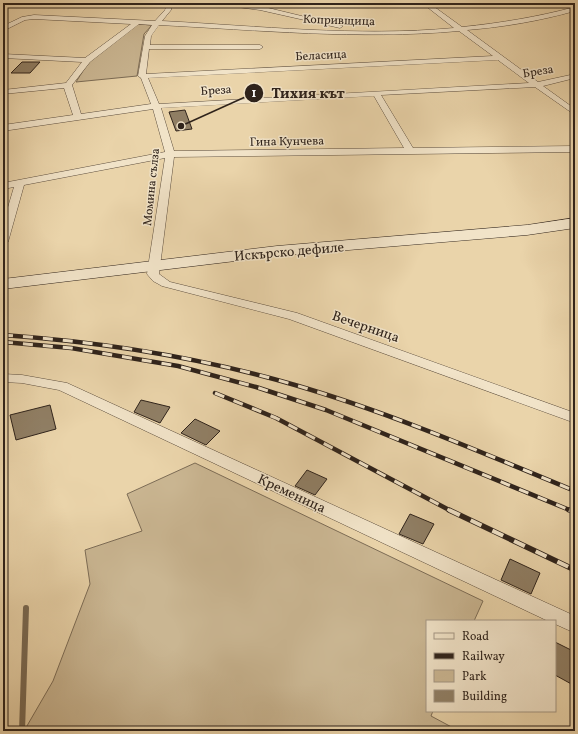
<svg xmlns="http://www.w3.org/2000/svg" width="578" height="734" viewBox="0 0 578 734" font-family="Vollkorn,serif">
<rect width="100%" height="100%" fill="#ead4aa"/>
<filter id="stains"><feTurbulence type="fractalNoise" baseFrequency=".005" numOctaves="4"/><feColorMatrix values="0 0 0 0 .2 0 0 0 0 .09 0 0 0 0 .02 0 0 0 .5 -.17"/></filter>
<radialGradient id="worn" r=".72"><stop offset=".6" stop-color="#630" stop-opacity="0"/><stop offset="1" stop-color="#630" stop-opacity=".3"/></radialGradient>
<path fill="#cab692" stroke="#7c6c56" d="M138 24 152 25 144 34 137 76 76 82 90 60Z
M195 463 483 601 474 621H427V711H433L431 716 459 731H24L53 681 90 584 85 550 142 531 127 494Z"/>
<g fill="none" stroke-linecap="round" stroke-linejoin="round">
<path stroke="#796953" stroke-width="6" d="M22 731 26 608"/>
</g>
<path fill="#907f65" stroke="#2f231b" d="M22 62H40L30 73H11Z
M185 110 192 129 176 131 169 112Z
M141 400 170 407 160 423 134 412Z
M50 405 56 429 16 440 10 415Z
M195 419 220 431 206 445 181 433Z
M307 470 327 479 315 495 295 486Z
M410 514 434 524 423 544 399 534Z
M510 559 540 573 531 594 501 580Z
M555 642 575 652V686L555 675Z"/>
<g fill="none" stroke-linecap="round" stroke-linejoin="round">
<defs>
<path id="minor" d="M167 3H173L171 10 162 21C259 26 357 37 454 28L422 3H429L462 27C501 23 537 17 575 7V11C539 21 504 27 467 30L538 82 575 74V78L543 86 575 109V115L535 87 381 95 413 148 575 146V152L174 157 159 274 170 282 297 313 575 413V423L289 319 162 286 153 281 147 274 165 158 24 185 8 242 3 245V224L14 187 3 189V183L165 152 153 109 3 131V125L73 115 64 88 3 94V90L66 83 82 62 3 58V54L85 58 131 24 34 19 25 20 3 31V26L22 17 34 15 155 21 165 10ZM139 24 152 25 145 36 138 76 141 78 151 104 81 114 72 85 90 62ZM159 25C258 30 359 40 459 31L493 56 146 74 149 49H260L263 47 260 45H150L151 36ZM498 60 529 83 159 104 148 78ZM374 96 404 148 174 151 161 108Z
M219 3H236L260 6 343 26 340 28 260 10 222 5Z
M3 374 22 375 67 383 575 616V633L555 624V621H548L59 390 22 383 3 382Z"/>
<path id="secondary" d="M575 218V228L527 235 277 256 3 289V279L277 246 527 225Z"/>
</defs>
<use href="#minor" stroke="#5e4f3f" stroke-width="1"/>
<use href="#secondary" stroke="#2f231b" stroke-width="1"/>
<use href="#minor" fill="#f1e3c8" fill-rule="evenodd"/>
<use href="#secondary" fill="#f1e3c8" fill-rule="evenodd"/>
<defs>
<path id="rail-far1" d="M3 335C102 342 199 357 295 385 391 413 483 453 575 491
M3 342 71 348 178 366 256 387 326 410 572 511
M215 393 276 418 451 511"/>
<path id="rail" d="M449 510 575 570
M569 510 575 512"/>
</defs>
<use href="#rail-far1" stroke="#2f231b" stroke-width="4.5"/>
<use href="#rail" stroke="#2f231b" stroke-width="5.5"/>
<use href="#rail-far1" stroke="#f1e3c8" stroke-width="3" stroke-dasharray="10" stroke-linecap="butt"/>
<use href="#rail" stroke="#f1e3c8" stroke-width="4" stroke-dasharray="12" stroke-linecap="butt"/>
</g>
<g text-anchor="middle" stroke-width="3" stroke-linejoin="round" paint-order="stroke">
<g font-size="12" fill="#2f231b" stroke="#f1e3c8">
<text transform="translate(339 20) rotate(2)" y="4">Копривщица</text>
<text transform="translate(321 55) rotate(-3)" y="4">Беласица</text>
<text transform="translate(538 71) rotate(-9)" y="4">Бреза</text>
<text transform="translate(216 90) rotate(-4)" y="4">Бреза</text>
<text transform="translate(287 141) rotate(-1)" y="4">Гина Кунчева</text>
<text transform="translate(151 187) rotate(-84)" y="4">Момина сълза</text>
</g>
<g font-size="14" fill="#2f231b" stroke="#f1e3c8">
<text transform="translate(289 251) rotate(-5)" y="5">Искърско дефиле</text>
<text transform="translate(366 326) rotate(19)" y="5">Вечерница</text>
<text transform="translate(292 493) rotate(25)" y="5">Кременица</text>
</g>
</g>
<path fill="none" stroke="#2f231b" stroke-width="1.5" d="M181 126L254 93"/>
<g fill="#2f231b" stroke="#f1e3c8" stroke-width="1.5">
<circle cx="181" cy="126" r="4"/>
<circle cx="254" cy="93" r="10"/>
</g>
<g font-size="12" text-anchor="middle" font-weight="bold" fill="#fff">
<text x="254" y="97">1</text>
</g>
<g font-size="15" text-anchor="middle" font-weight="bold" fill="#2f231b" stroke="#f1e3c8" stroke-width="3" stroke-linejoin="round" paint-order="stroke">
<text x="308" y="98">Тихия кът</text>
</g>
<rect width="578" height="734" fill="none" stroke="#ead4aa" stroke-width="16"/>
<rect x="4" y="4" width="570" height="726" fill="none" stroke="#2f231b" stroke-width="2"/>
<rect x="8" y="8" width="562" height="718" fill="none" stroke="#2f231b"/>
<rect x="426" y="620" width="130" height="92" fill="#f1e3c8" stroke="#a39683"/>
<rect x="434" y="633" width="20" height="6" fill="#f1e3c8" stroke="#a39683"/>
<text x="462" y="640" font-size="12" fill="#2f231b">Road</text>
<rect x="434" y="653" width="20" height="6" fill="#2f231b" stroke="#a39683"/>
<text x="462" y="660" font-size="12" fill="#2f231b">Railway</text>
<rect x="434" y="670" width="20" height="12" fill="#cab692" stroke="#a39683"/>
<text x="462" y="680" font-size="12" fill="#2f231b">Park</text>
<rect x="434" y="690" width="20" height="12" fill="#907f65" stroke="#a39683"/>
<text x="462" y="700" font-size="12" fill="#2f231b">Building</text>
<rect width="100%" height="100%" filter="url(#stains)"/>
<rect width="100%" height="100%" fill="url(#worn)"/>
</svg>
